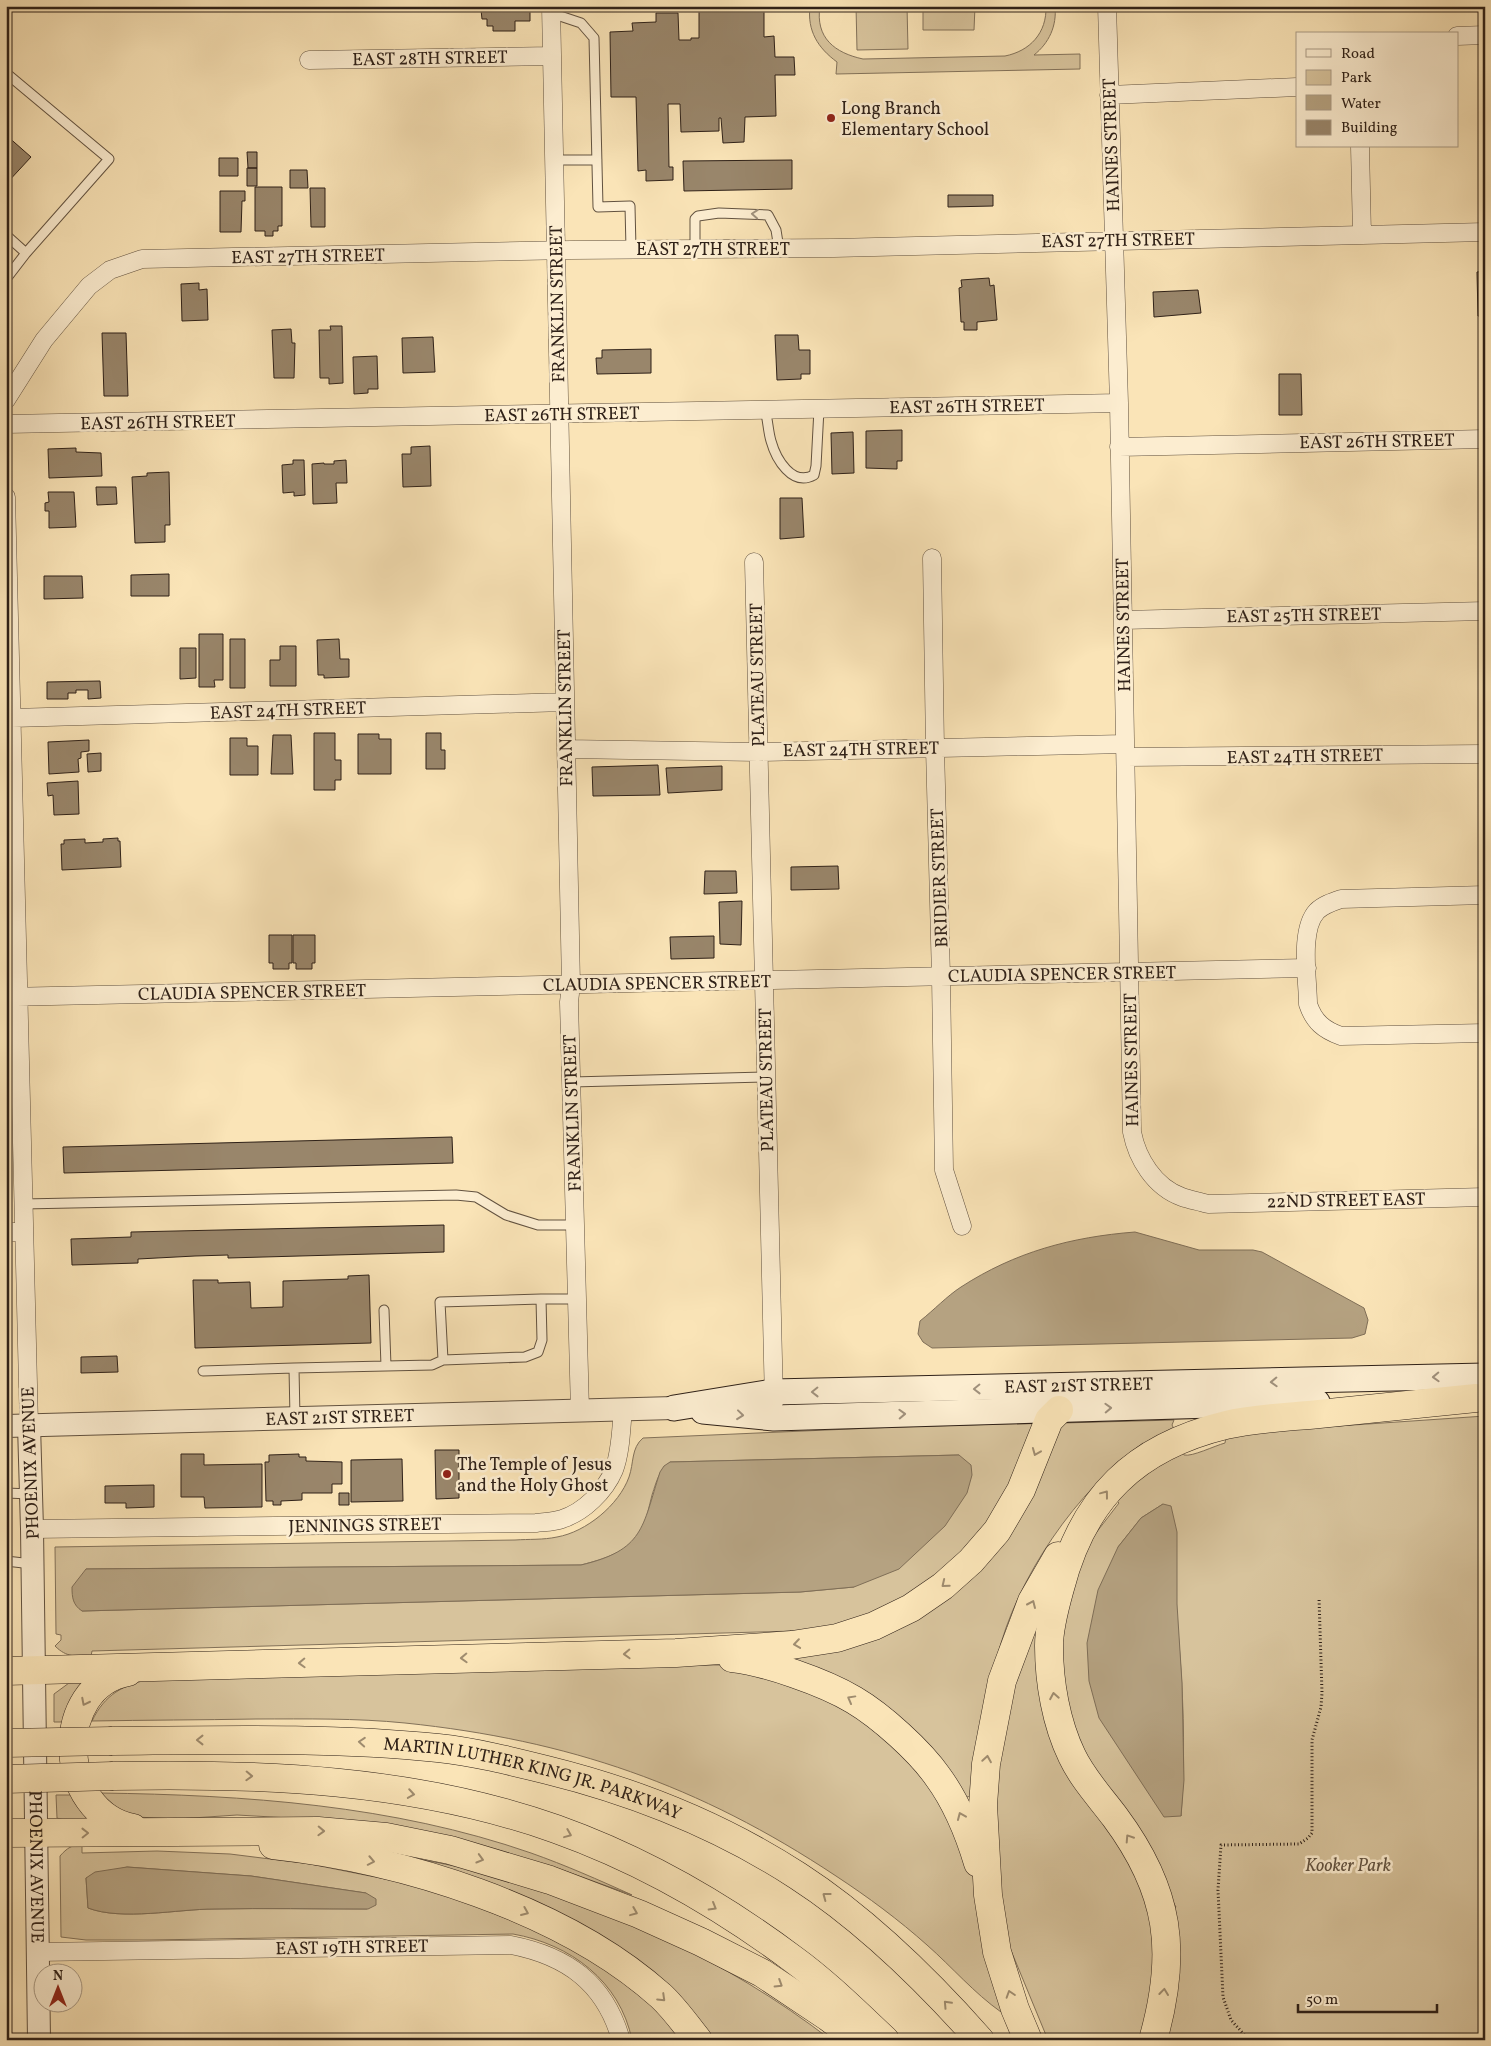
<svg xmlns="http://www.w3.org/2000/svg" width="1491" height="2046" viewBox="0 0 1491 2046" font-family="Vollkorn,serif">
<rect width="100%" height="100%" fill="#fae4b7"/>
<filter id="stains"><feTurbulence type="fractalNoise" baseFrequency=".004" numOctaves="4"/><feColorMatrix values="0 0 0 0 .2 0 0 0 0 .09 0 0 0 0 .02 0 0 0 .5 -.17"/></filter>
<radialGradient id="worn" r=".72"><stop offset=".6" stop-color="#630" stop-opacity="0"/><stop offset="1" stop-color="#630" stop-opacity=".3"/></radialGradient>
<path fill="#d7c39c" stroke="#83725a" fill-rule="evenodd" d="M810 6H820C815 38 835 53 863 59L1005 56C1030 51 1047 33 1046 6H1055C1057 26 1049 43 1034 55L1080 54V69L836 74 837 62C818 48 807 31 810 6Z
M856 6H907L908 49 857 50Z
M923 6H975L974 30H923Z
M1485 1416V2040H1159L1168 1911 1176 1907 1073 1732 1057 1635 1089 1542 1119 1503 1114 1498 1128 1485 1182 1450 1184 1455C1192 1457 1214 1446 1225 1443L1226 1437 1251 1432ZM1163 1504C1177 1607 1189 1712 1181 1816L1118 1547 1141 1518Z
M1174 1420 1172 1425 1174 1429 1145 1445 1143 1443C1077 1490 1016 1578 997 1658 986 1703 980 1750 972 1796L961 1798 795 1662 794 1653 925 1609 1048 1448 1063 1423Z
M1037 1423 1007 1497 958 1561 897 1604 829 1630 92 1651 91 1656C76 1656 67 1658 55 1646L61 1640V1635L56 1634 55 1547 515 1540C529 1539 543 1540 557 1537 586 1532 619 1505 629 1477 634 1463 631 1448 643 1438L896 1427ZM959 1455 854 1587 800 1592 82 1611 86 1569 581 1565C604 1559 630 1552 642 1529 647 1519 649 1506 652 1495 657 1480 658 1473 670 1462Z
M1039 1625 1037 1648 1122 1842 1150 1911 1155 1973 1141 2040H1048L1010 1948 989 1825 1018 1650Z
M685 1665H730L839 1700 922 1772 968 1857 1010 2009 1001 2012C974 1993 952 1967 927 1945 899 1920 868 1897 836 1876 699 1785 569 1740 405 1723 356 1718 306 1719 256 1719 201 1720 146 1720 92 1721 105 1694 123 1685 151 1679Z
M85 1681 64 1722H54V1694L69 1683Z
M100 1793C245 1795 393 1805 531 1853 565 1865 599 1880 632 1895L554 1867 505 1853 325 1820 237 1815 177 1819 136 1817 122 1812Z
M56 1795H72L90 1818 64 1820 57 1818Z
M82 1844V1853L157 1851 230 1854 310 1864 435 1889 568 1944 649 1996 689 2040H632C620 1981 570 1944 513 1934L150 1940H86L61 1937 60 1856C67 1848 72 1845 82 1844ZM127 1867 251 1876 366 1893 367 1909C316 1909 265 1908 214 1909 178 1909 122 1921 88 1908L86 1878Z
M406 1857C429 1861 451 1865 473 1870 602 1903 726 1959 831 2040H711L677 1999Z"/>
<path fill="#b5a281" stroke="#7f6e57" d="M1135 1232 1199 1250H1253L1262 1252 1364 1308 1368 1320 1365 1334 1352 1338 932 1348 923 1342 918 1334 920 1321C934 1310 947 1296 961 1287 1015 1252 1071 1237 1135 1232Z
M959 1455 971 1465 972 1475 967 1493 945 1526 899 1569 854 1587 800 1592 82 1611C73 1605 72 1598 72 1587L86 1569 581 1565C644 1550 642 1528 660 1472L664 1466 670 1462Z
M1163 1504 1171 1506 1177 1532V1604L1182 1683 1184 1780 1181 1816 1164 1817 1099 1718 1089 1681 1087 1643 1098 1590 1118 1547 1141 1518Z
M127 1867 251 1876 366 1893 376 1899V1905L368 1909C316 1909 265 1908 214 1909 178 1909 122 1921 88 1908L86 1878 95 1872Z"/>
<path fill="#99866b" stroke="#2f2118" d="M713 6 764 8V37L774 36 775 57H794L795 75H775L776 116 745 117 744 142 723 143 721 118H719V131L681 132 680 104H668L669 167H673V180L646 181V170L638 171 636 97H611L610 32 633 31 632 23 656 22V13H678L679 40H691V38H699V10L713 9Z
M493 7 530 8V21H515V31H493V26H487V19H482L481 10H493Z
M6 135 31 157 6 184Z
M247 152H257V168H248Z
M219 158H238V176H219Z
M792 160V189L684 191 683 161Z
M247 168H257V186H247Z
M290 170H307L308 188H290Z
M255 187H282V226H278V231H273V236H265V231H255Z
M310 188H325V227H311Z
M220 191H245V201H242L241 232H220Z
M948 195H993V206L948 207Z
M1485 271V316H1478L1477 272Z
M989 278 990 286 994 285 997 320 977 322V330H964V322H961L959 288 962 287 961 280Z
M199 283V290L207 289 208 320 182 321 181 284Z
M1198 290 1201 313 1154 317 1153 292Z
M330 326H342L343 383 329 384V378H320L319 330H331Z
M291 329 292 343H295L294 378H274L272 330Z
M102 333H126L128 396H104Z
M775 335H798L799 350H810V374H801V379L777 380Z
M433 337 435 372 403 373 402 338Z
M651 349V373L597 374 596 358H602V350Z
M377 356 378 389H368V393L354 394 353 357Z
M1279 374H1301L1302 415H1279Z
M902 430V461H897V469L866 468V431Z
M853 432 854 473 832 474 831 433Z
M430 446 431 486 403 487 402 454H411V447Z
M76 448V452L101 453 102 476 49 478 48 449Z
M293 460H304L305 495 294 496V492L283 493 282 465 293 464Z
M346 460 347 483H336L337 503 313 504 312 464 324 463V464H334V461Z
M169 472 170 525H165V542L135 543 132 477 147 476V473Z
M96 487H116L117 504 97 505Z
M48 492H74L76 527 49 528V511H45V503L49 502Z
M780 498H802L804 537 780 539Z
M169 574V596H131V575Z
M44 576H82L83 598 44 599Z
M199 634H223V680H214L215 687H199Z
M230 639H245V688H230Z
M339 639 340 659H349V677L324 678V675H318L317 640Z
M280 646H296V686H270V660H280Z
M180 648H196V678L180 679Z
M100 681 101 698 88 699V690H76V693H68V699H47V682Z
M314 733H335V760H341V780H335V790H314Z
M426 733H441V750H445V769H426Z
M358 734H379V739H391V774H358Z
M273 735H291L293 774H271Z
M230 738H247V746H258V775H230Z
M89 740V751L81 752V758L78 759 79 772 49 774 48 742Z
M101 753V771L88 772 87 754Z
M658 765 660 795 593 796 592 767Z
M722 766V790L668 793 666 768Z
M78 781 79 814 54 815 53 795 48 796 47 783Z
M118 838V841H120L121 867 62 870 61 844H64V840L85 839V843L103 842V839Z
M838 866 839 889 791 890V867Z
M705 871H736L737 893 704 894Z
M742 901 741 945 720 944 719 902Z
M269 935H292V963H289V969H273V963H269Z
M293 935H315V963H312V969H296V963H293Z
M714 936V958L671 959 670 937Z
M452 1137 453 1163 64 1173 63 1147Z
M444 1225V1252L228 1258V1255L195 1256 138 1259V1263L72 1265 71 1239 131 1237V1232Z
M369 1275 371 1343 195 1348 193 1280H218V1283L250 1282 251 1308 283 1307V1281L348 1279V1276Z
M117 1356 118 1372 81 1373V1357Z
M435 1450H459V1498L436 1499Z
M181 1454H204V1465L262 1464V1507L205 1508 204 1497H181Z
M299 1454V1457H306V1461L342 1462V1484H332V1493H302V1500L281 1501V1505H273V1501H266L265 1462H269V1455Z
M402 1459 403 1501 351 1502V1460Z
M154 1485V1507L126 1508V1503H105V1486Z
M339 1493H349V1505H339Z
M6 1934H8V1976H6Z
M6 1977H10V2040H6Z"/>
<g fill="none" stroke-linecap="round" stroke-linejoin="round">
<defs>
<path id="service" d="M551 13 581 23 594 38 598 207 630 206 631 249
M6 73 109 159 26 253 6 279
M554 160H597
M6 235 26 253
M695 249V219L698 216 719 213 768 215 776 230 779 249
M765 410C768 420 768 431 771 441 776 459 792 487 814 475L816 466 819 409
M572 1082 766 1077
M23 1204 456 1195 476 1197 506 1215 538 1225H576
M384 1310 386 1366
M443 1360 440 1302 541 1299
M294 1368 432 1365 443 1360 525 1357 538 1352 542 1340 541 1299H577
M203 1371 294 1368 295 1418
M6 1493 31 1494
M6 1561 32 1564"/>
<path id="minor" d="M551 6 571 985 569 1002 580 1411
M1107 6 1119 403 1132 1132C1137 1158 1154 1187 1182 1197 1190 1200 1199 1201 1208 1204L1485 1197
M1457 36 1485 35
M309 60 552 56
M1109 95 1297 87
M1360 146 1362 235
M6 400 44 340 89 286 110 270 142 259 571 250 834 248 1485 232
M6 424 1119 403
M1119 447 1485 439
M6 497 29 1425
M932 558 935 748 941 977 944 1170 962 1226
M754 562 774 1402
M1123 620 1485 611
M12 718 565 702
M566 749 758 752 1125 744
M1126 757 1485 754
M1485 895 1341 899C1332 902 1323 905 1317 911 1299 930 1308 980 1308 1004 1314 1022 1324 1030 1341 1036L1485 1033
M6 997 1307 968
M6 1232H24
M32 1529 536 1523C544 1522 554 1522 562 1519 584 1512 605 1491 614 1470 621 1451 621 1429 623 1409
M37 1952 511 1945C567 1956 605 1983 621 2040"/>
<g id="tertiary">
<path id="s1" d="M29 1425 32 1529 39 2040"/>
<path id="s2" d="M6 1426 674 1408"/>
</g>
<g id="secondary">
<path id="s3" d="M674 1408 773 1392 1485 1376"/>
<path d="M703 1411 774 1418 1317 1402"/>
</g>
<g id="motorway">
<path d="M732 1658C766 1662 824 1682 854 1700 881 1716 920 1751 938 1777 957 1803 969 1833 978 1863"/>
<path d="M6 1671 676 1653 792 1645 837 1638 874 1626 911 1608 943 1586 971 1561 997 1531 1021 1490 1049 1420 1059 1410"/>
<path d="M128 1672C52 1686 56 1813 133 1828"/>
<path id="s4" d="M112 1741C221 1740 329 1737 438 1748 475 1752 511 1761 547 1770 636 1792 721 1826 798 1876 866 1920 926 1979 980 2040"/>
<path d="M113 1776C261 1773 415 1779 556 1829 640 1859 722 1906 793 1959 826 1983 855 2012 885 2040"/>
<path d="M6 1833 318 1831 386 1837 450 1850 550 1880 639 1914 701 1942 762 1973 828 2017 859 2040"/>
<path d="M273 1845C401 1859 563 1908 661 1996 675 2009 686 2025 698 2040"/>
<path d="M1028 2040 1015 2009 997 1952 988 1895 983 1805 986 1764 1002 1681 1032 1601 1058 1556"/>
<path d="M1153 2040C1178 1952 1170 1891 1115 1817 1100 1797 1083 1779 1072 1756 1056 1723 1049 1682 1049 1646 1049 1627 1055 1606 1060 1588 1083 1498 1135 1447 1226 1425 1255 1418 1289 1417 1319 1414 1371 1409 1424 1403 1476 1398"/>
</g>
</defs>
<use href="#service" stroke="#625240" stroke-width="11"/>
<use href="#minor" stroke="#625240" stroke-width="19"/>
<use href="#tertiary" stroke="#625240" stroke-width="24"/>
<use href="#secondary" stroke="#2f2118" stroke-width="27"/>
<use href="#motorway" stroke="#2f2118" stroke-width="29"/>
<path stroke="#2f2118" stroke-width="3" stroke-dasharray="1 2.5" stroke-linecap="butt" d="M1249 2040 1231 2020 1223 1997 1218 1890 1221 1845 1299 1844 1308 1838 1312 1833V1740L1321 1707 1322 1693 1319 1598"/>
<use href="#service" stroke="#fcedd0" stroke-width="9"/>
<use href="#minor" stroke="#fcedd0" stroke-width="18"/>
<use href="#tertiary" stroke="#fcedd0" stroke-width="22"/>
<use href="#secondary" stroke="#fcedd0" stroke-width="25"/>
<use href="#motorway" stroke="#fae4b7" stroke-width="28"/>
<defs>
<path id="motorway-bridge" d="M6 1743 112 1741
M6 1779 113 1776"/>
</defs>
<use href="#motorway-bridge" stroke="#2f2118" stroke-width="29" stroke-linecap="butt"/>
<use href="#motorway-bridge" stroke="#fae4b7" stroke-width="28"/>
</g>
<defs><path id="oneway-chevron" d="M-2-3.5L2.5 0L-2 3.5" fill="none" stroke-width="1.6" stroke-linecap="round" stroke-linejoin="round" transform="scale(1.25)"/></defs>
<g stroke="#a0917d">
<use href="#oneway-chevron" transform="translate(755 214) rotate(-176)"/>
<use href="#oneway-chevron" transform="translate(1436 1377) rotate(178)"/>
<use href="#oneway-chevron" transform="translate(1274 1382) rotate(178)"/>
<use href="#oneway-chevron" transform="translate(977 1389) rotate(179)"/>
<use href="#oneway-chevron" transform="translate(815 1392) rotate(179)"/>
<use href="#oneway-chevron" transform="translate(1108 1408) rotate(-2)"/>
<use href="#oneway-chevron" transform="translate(902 1414) rotate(-2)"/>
<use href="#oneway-chevron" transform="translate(740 1415) rotate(6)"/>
</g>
<g stroke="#9f8c6f">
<use href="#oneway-chevron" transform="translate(1036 1452) rotate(112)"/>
<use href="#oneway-chevron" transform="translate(1105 1494) rotate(-53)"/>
<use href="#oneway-chevron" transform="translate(945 1584) rotate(141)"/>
<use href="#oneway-chevron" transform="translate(1032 1604) rotate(-66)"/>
<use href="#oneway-chevron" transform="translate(797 1644) rotate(172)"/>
<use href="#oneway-chevron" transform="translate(627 1654) rotate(178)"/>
<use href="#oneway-chevron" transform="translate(464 1658) rotate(178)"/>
<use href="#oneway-chevron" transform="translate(302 1663) rotate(178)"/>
<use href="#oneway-chevron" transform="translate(1054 1696) rotate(-100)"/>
<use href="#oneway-chevron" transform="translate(851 1699) rotate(-151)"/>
<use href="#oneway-chevron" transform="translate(85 1702) rotate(117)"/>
<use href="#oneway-chevron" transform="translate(200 1740) rotate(180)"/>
<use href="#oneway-chevron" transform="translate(362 1742) rotate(-176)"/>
<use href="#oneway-chevron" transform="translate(987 1759) rotate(-81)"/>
<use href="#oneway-chevron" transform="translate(249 1776) rotate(2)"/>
<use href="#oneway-chevron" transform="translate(411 1794) rotate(9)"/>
<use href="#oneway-chevron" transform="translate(961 1816) rotate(-113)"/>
<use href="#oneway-chevron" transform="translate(321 1831) rotate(2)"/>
<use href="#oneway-chevron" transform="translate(85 1833) rotate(-1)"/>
<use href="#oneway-chevron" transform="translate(568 1834) rotate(22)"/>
<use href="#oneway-chevron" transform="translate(1129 1838) rotate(-123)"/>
<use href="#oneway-chevron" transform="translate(480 1859) rotate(16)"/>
<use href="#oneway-chevron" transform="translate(371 1861) rotate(11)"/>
<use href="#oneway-chevron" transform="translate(826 1896) rotate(-143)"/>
<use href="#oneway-chevron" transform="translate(713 1907) rotate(30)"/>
<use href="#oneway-chevron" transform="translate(525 1912) rotate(23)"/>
<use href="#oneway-chevron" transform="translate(634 1912) rotate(22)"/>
<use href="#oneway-chevron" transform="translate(779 1984) rotate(32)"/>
<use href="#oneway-chevron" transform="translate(1164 1992) rotate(-83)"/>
<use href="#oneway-chevron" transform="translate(1010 1994) rotate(-108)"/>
<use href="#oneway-chevron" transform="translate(662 1998) rotate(44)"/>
<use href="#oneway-chevron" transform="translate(947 2004) rotate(-133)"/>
</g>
<g fill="#8f2418" stroke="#fcedd0" stroke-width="2">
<circle cx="831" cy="118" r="5"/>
<circle cx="447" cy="1474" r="5"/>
</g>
<g text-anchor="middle" stroke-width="5" stroke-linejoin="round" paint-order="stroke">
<g font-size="18" fill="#2f2118" stroke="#fcedd0">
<text transform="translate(430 58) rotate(-1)" y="6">EAST 28TH STREET</text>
<text transform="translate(1111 145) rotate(-92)" y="6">HAINES STREET</text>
<text transform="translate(1118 240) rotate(-1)" y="6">EAST 27TH STREET</text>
<text x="713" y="255">EAST 27TH STREET</text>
<text transform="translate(308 256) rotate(-1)" y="6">EAST 27TH STREET</text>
<text transform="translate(557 304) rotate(-91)" y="6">FRANKLIN STREET</text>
<text transform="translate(967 406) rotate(-1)" y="6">EAST 26TH STREET</text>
<text transform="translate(562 414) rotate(-1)" y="6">EAST 26TH STREET</text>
<text transform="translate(158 422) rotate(-1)" y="6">EAST 26TH STREET</text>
<text transform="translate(1377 441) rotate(-1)" y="6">EAST 26TH STREET</text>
<text transform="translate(1304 615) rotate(-1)" y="6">EAST 25TH STREET</text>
<text transform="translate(1123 625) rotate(-91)" y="6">HAINES STREET</text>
<text transform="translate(757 675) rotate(-91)" y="6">PLATEAU STREET</text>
<text transform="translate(565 708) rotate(-91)" y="6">FRANKLIN STREET</text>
<text transform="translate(288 710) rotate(-2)" y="6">EAST 24TH STREET</text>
<text transform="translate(861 749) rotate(-1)" y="6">EAST 24TH STREET</text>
<text transform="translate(1305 756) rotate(-1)" y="6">EAST 24TH STREET</text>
<text transform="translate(939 878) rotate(-92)" y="6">BRIDIER STREET</text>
<text transform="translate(1062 974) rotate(-1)" y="6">CLAUDIA SPENCER STREET</text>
<text transform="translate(657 983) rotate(-1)" y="6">CLAUDIA SPENCER STREET</text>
<text transform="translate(252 992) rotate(-1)" y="6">CLAUDIA SPENCER STREET</text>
<text transform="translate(1131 1060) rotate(-91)" y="6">HAINES STREET</text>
<text transform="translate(766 1080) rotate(-91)" y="6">PLATEAU STREET</text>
<text transform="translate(572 1113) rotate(-92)" y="6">FRANKLIN STREET</text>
<text transform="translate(1346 1200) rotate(-1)" y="6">22ND STREET EAST</text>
<text dy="6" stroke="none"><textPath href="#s3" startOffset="406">EAST 21ST STREET</textPath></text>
<text dy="6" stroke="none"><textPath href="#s2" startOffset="334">EAST 21ST STREET</textPath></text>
<text transform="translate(30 1463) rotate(-92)" y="6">PHOENIX AVENUE</text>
<text transform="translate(365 1525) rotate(-1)" y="6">JENNINGS STREET</text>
<text dy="6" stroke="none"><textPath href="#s4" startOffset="425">MARTIN LUTHER KING JR. PARKWAY</textPath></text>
<text dy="6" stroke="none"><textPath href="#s1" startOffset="442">PHOENIX AVENUE</textPath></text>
<text transform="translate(352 1947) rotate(-1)" y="6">EAST 19TH STREET</text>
</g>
<g font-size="18" fill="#2f2118" stroke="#fcedd0" text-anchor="start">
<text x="841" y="114">Long Branch<tspan x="841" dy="21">Elementary School</tspan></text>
<text x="457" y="1470">The Temple of Jesus<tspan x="457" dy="21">and the Holy Ghost</tspan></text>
</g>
<g font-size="18" font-style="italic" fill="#615240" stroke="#fcedd0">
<text x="1348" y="1871">Kooker Park</text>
</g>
</g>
<rect width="1491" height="2046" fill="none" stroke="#fae4b7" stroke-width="25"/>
<rect x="8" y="8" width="1476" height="2031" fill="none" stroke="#2f2118" stroke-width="2.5"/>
<rect x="12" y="12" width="1466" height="2021" fill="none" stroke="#2f2118"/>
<rect x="1296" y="32" width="162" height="115" fill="#fcedd0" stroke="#aa9b86"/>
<rect x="1306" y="49" width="25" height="8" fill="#fcedd0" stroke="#aa9b86"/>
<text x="1341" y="58" font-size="15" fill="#2f2118">Road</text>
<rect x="1306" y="70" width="25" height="15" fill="#d7c39c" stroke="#aa9b86"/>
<text x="1341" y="82" font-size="15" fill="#2f2118">Park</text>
<rect x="1306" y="95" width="25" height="15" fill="#b5a281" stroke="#aa9b86"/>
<text x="1341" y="108" font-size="15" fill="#2f2118">Water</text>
<rect x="1306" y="120" width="25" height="15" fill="#99866b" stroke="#aa9b86"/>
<text x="1341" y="132" font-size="15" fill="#2f2118">Building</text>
<g transform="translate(58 1988)"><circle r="24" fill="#fcedd0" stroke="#aa9b86"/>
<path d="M0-4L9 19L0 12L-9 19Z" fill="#8f2418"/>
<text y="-8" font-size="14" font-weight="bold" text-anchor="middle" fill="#2f2118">N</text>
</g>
<path d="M1298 2004v8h139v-8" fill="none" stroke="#2f2118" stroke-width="2.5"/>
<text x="1306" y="2004" font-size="15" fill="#2f2118" stroke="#fcedd0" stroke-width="4" paint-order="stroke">50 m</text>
<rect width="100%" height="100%" filter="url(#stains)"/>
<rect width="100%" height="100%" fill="url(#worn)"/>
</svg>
